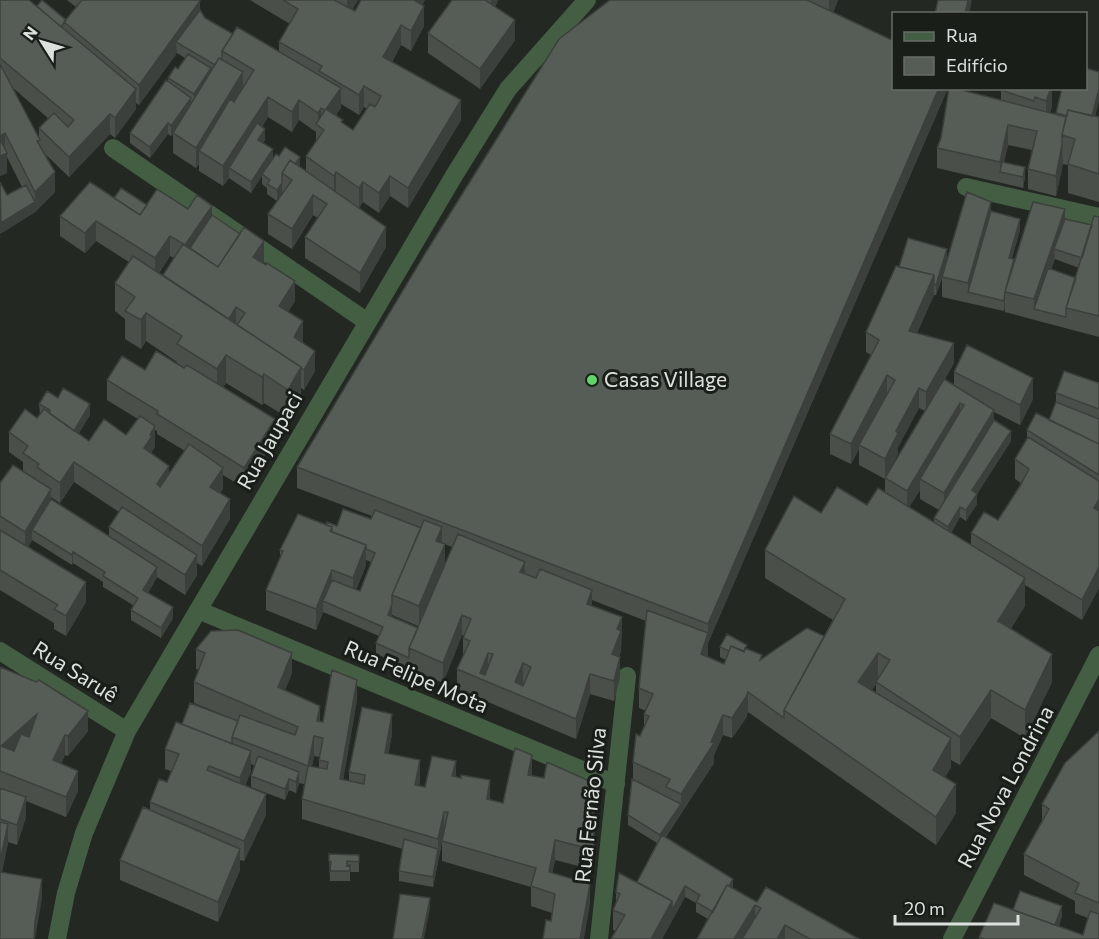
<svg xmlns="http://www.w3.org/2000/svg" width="1099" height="939" viewBox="0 0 1099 939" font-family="Commissioner,sans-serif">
<rect width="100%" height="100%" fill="#232823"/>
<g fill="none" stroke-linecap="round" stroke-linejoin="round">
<path stroke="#445e44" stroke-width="18" d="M113 148 366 321
M966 187 1099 217
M198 610 616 784
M0 651 127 731
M57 939 66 893 84 833 127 731 455 174 508 89 587 0
M599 939 627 676
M952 939 1099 655"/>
</g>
<path fill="#4a4f4a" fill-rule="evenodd" d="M0 0 37 6 66 20 76 7 67 0H199L200 10 205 18 233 34 279 51V42L290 24 250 0H358L352 10 355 11 423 5 424 26 411 51 401 45 392 62 461 120 408 208 390 196 379 213 363 202 359 208 386 247 360 293 305 258V237L318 218 313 215 292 249 268 234V214L283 193H282L277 201 267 194V188L262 184V176L251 193 229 178 223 186 199 171V164L196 168 173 153V134L171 136 168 134 150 158 130 143V133L168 82V78L178 69 185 58 177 53 139 105 136 103V109L115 138 110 134 69 177 44 153 55 192 35 212 0 234 7 195 22 187 7 157V173L0 176ZM13 88 49 119 39 128V139ZM341 104 359 115 364 107 367 109 353 130 343 123 336 115 341 108ZM268 117 292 132 299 120 316 132V142L306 156V171L300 167 273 158 263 143 265 140 262 127Z
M452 0H498L495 7 515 40 480 89 428 53V33Z
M610 0H838L833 13 894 88H948L708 643V654L707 657 724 664 726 660 720 657V647L747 648 762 659 824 636 833 620 765 578V550L821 513 867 505 885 492V478L925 411 919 408 898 447V453L885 479 859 465V449L851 464 830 454V434L871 355 866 352V332L899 267 947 257 991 211 1020 230 1012 258 1014 262 1065 219 1092 225 1099 217V337L1005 312V306L1004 311 942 297V278L936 295H934L917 333 954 363 945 379 954 385V372L1033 399 1020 425 994 412V420L1011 441 977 494V504L966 521 960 517 951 533 971 545V533L998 520 1021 483 1015 479V459L1027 439V430L1049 420 1056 402V393L1099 383V588L1082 620 1025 585V606L1010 629 1052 682 1025 738 991 718 960 765 951 760V767L945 777 956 813 936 845 748 712 746 718 732 738 723 735 714 755V763L666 837 733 888 757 902 859 939H697L708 919 696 912V903L685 897 662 939H611L616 931 613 930V910L616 903V892L637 882 657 843 628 825V815L633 779V762L640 736 644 727V714L646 711 639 708V688L646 621 592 600V606L622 617 621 651 619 657 620 677 614 701 590 694 576 739 457 689V669L463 657V638L464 636 462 635 443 683 376 654V643L379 636 323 612 316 630 266 610V590L280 559V550L326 525 337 526 371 519 372 516 297 488V467ZM1055 259 1079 268 1076 278 1051 269ZM920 490V499L939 510 934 518V522L909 507ZM442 543 452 547 445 564ZM366 560 371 562 360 591 356 589 366 565ZM392 614V615L418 626V628L391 617ZM876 684V693L872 690Z
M1099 72V100L1095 116 1099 117V202L1068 193V165L1063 164 1056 196 1028 189V169L1032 150 1008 145 1004 162 1025 177 1023 188 937 168V148L1001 100V88H1058L1057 90 1052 89V106L1050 113 1056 114V113Z
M114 198 147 205 188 209 212 215 264 261 263 263 295 301 288 312 303 341V343L315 371 304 390 301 388V395L288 418 264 403 262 405 226 383 223 387 275 439 244 488 223 475V489L220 493 230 519 202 566 197 563V575L185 595 157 577 148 593 173 618 161 638 131 620V610L133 605 103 587V582L73 563 72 565 32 540 28 547 86 602 66 636 54 629V623L0 590V483L23 471V462L9 452V432L37 418 40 415 39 404 58 398 90 415 78 434 89 441 126 435 138 419 107 400V380L145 370 177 364V362L146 341 141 349 125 339V319L115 311V283L129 262 96 241 85 253 60 236V216ZM170 256 174 258 163 275 159 273ZM155 430 157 431V434L185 451 169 474 152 454V451L155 447ZM74 482 119 512 109 527V536L51 499V497L60 503Z
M196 649 292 673 285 690 320 721 323 722 357 700 343 779 349 781V772L392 734 388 754 420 780 419 785 425 787 456 777 490 800 503 803 532 776 594 783V870L555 860 552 873 590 904 551 921 552 913 531 906V887L442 861V842L433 887 399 881V871L403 849 302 819V799L304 784 299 783 296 793 289 790 285 800 251 787V776L255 766 251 764V771L245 786 266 815 244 861 240 860V870L218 922 120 880V860L150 810V802L167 782 171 771 165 769V749L182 724 231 718 194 703V682L199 670 196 669ZM314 756 319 757V768L312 766Z
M0 667 88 731 68 756 65 755 61 764 78 791 66 817 26 801V817L17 845 8 842 2 872 42 899 0 939Z
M1099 731V939H979V937L1013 910 1062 916 1059 926 1083 935 1088 918 1075 913V901L1024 875V854L1042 821V804Z
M329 854 359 855V872H350V881H330Z"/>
<path fill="#3c403c" d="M347 0H358L347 18Z
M414 0H425L414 20Z
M491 0H498L491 13Z
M829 0H838L829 23Z
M968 0H972L969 14H965Z
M200 1V21L176 42 177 53 139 105V85Z
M424 6V26L411 51V31Z
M515 20V40L480 89V69Z
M401 25V45L383 77V57Z
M211 68V79L194 105V94Z
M243 72V92L199 151V164L196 168V148Z
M364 86V107L359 115V95Z
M341 88V108L326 129V109Z
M939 88H948L708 643V654L701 674V654L708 635V624Z
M1051 88H1052V106L1046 122V101Z
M136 89V109L115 138V118Z
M1099 89V100L1091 132V122Z
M268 97V117L233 171 229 168V178L223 186V166Z
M191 98V108L171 136V126Z
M299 100V120L292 132V112Z
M461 100V120L408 208V188Z
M321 108V128L318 126V113Z
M110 114V134L69 177V157Z
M168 123V134L150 158V147Z
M1008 125V145L1002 172H1000V182V162Z
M265 129V140L258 150V140Z
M5 133V153L0 156V136Z
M1062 145 1063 164 1056 196V176Z
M273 149V159L262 174V176L251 193V182Z
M7 153V173L0 176V156Z
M300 157V168L287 176Z
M1025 167V177L1023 188V177Z
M55 172V192L35 212 0 234V214L35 202V192Z
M336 172V192L334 196V176Z
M390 176V196L379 213V193Z
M363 182V202L359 208V188Z
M282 183V193L277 201V190Z
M313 195V215L292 249V229Z
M991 202V222L968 292V283Z
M212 206V226L185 255V245Z
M1065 209V229L1054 249 1055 259 1037 309H1034V299Z
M1020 219V230L1009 268V258Z
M96 221V241L85 253V233Z
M386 227V247L360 293V273Z
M170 236V256L155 278V258Z
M264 241V261L253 278V257Z
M947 249V259L936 295V285Z
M934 275V295L909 351V331Z
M295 281V301L279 326V306Z
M1005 295V306L1004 311V301Z
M236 307V327L225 324Z
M146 313V341L141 349V320Z
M303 321V341L294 358V337Z
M954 343V363L926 412V392Z
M315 351V371L304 390V370Z
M226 355V383L217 397V369Z
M301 367V395L288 418V390Z
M264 374V403L262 405V377Z
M887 375V395L859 445V449L851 464V444Z
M1033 378V399L1020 425V405Z
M919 388V408L898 447V453L885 479V459L896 431Z
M960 403V423L920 479V490L907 511V491Z
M90 404V415L74 442V431Z
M994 410V430L944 513V493Z
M275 419V439L244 488V468Z
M155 426V447L152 451V456L144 448 150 435Z
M1011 431V441L972 501V490Z
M74 462V482L60 503V483Z
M169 466V486L157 504V484Z
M223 468V489L210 507V487Z
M51 489V509L32 530V540L25 552V532Z
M977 494V504L966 521V510Z
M230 499V519L202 566V546Z
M1099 499V519L1094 508Z
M960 507V517L948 537V527Z
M442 527V547L436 541Z
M445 544V564L419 626V606Z
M366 545V565L353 599V578Z
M73 552V563L72 565V555Z
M197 555V575L185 595V575Z
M525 562V582L520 572Z
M157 567V577L143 600V590Z
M1099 567V588L1082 620V600Z
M332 570V590L323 601V612L316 630V609Z
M1025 578V606L998 650V621Z
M86 582V602L66 636V616Z
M592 590V610L587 604Z
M392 604V614L388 626V615Z
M173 607V618L161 638V628Z
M462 615V635L443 683V663Z
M622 617 621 651 612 674V654L617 629Z
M292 653V673L278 707V687Z
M488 653V673L480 678V673Z
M878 653V681L858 711V682Z
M1052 654V682L1025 738V710Z
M620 657V677L614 701V681Z
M523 663V684L518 694 515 682Z
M590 674V694L576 739V719Z
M357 680V700L340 799V779Z
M991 690V718L960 765V737Z
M748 692V712L746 718 732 738V718Z
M320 706V726L317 721Z
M88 711V731L68 756V736Z
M37 714V734L1 766V746Z
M392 714V734L385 773V753Z
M723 715V735L714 755V763L660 845V835L681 804V794L711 742Z
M65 735V755L53 781V760Z
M314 736V756L308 786V766Z
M951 738V767L933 798V770Z
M251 751V771L240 798V778Z
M532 755V776L528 775Z
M420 760V780L415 805V785Z
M456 761V781L452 776Z
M78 771V791L66 817V797Z
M299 772V783L296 793V782Z
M289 779V790L285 800V789Z
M490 780V801L487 799Z
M956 784V813L936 845V817Z
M266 794V815L244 861V841Z
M26 797V817L17 845V825Z
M444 812V832L433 887V877L438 849V839Z
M8 824V844L0 881V861Z
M555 840V860L549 892V872Z
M240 849V870L218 922V902Z
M42 879V899L35 939H34L35 922Z
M733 879V890L714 912Z
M590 884V904L584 939H580Z
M685 886V897L662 939H651L672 901Z
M430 898V908L424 939H422Z
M755 905V925L747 939H734Z
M1062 906V916L1054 939 1052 934Z
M785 925V939H777Z"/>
<path fill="#565c56" stroke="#3c403c" stroke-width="1.5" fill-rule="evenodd" d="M0 0H29L136 89 115 118 110 114 69 157 39 128 54 113 68 127 74 120 0 58Z
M42 0 66 20 61 27 37 6Z
M82 0H199L200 1 139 85 64 22Z
M283 0H334L355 11 361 0H414L424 6 411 31 401 25 383 57 461 100 408 188 390 176 379 193 363 182 359 188 336 172 334 176 306 156 324 130 316 124 325 110 321 108 318 113 299 100 292 112 268 97 223 166 199 151 230 99 234 102 254 70 222 51 237 27 341 88 326 109 343 120 341 122 353 130 370 104 375 107 381 96 364 86 359 95 319 71 322 66 279 42 298 9Z
M452 0H485L515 20 480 69 428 33Z
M610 0H807L894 41V88H939L708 624 297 467 426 252 559 39Z
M938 0H968L965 14H935Z
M200 10 205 18 233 34 222 51V60L219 58 215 65 176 42Z
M188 54 211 68 194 94 168 78 175 67 178 69Z
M219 58 243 72 196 148 173 133Z
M0 64 40 140 37 141 55 172 35 192 5 133 0 136Z
M1086 68 1099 72V89L1092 116 1068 110 1067 116 1056 113 1062 88H1086Z
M166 80 191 98 171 126 168 123 150 147 130 133Z
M949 88H954L1066 117 1062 135V145L1056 176 1028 169 1037 131 1008 125 1000 162 937 148 941 138Z
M1001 88H1051L1046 101 1035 97 1034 101 1001 90Z
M1068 110 1099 117V174L1068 164 1075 139 1062 135Z
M257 123 265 129 258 140 273 149 251 182 229 168Z
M0 139 7 153 0 156Z
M285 147 300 157 295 164 290 160 282 173V183L277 190 267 184 270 180 262 174 276 154 279 156Z
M290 160 386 227 360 273 305 237 327 204 313 195 292 229 268 214 292 180 282 173Z
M1002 162 1025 167 1023 177 1000 172Z
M0 182 7 195 26 185 35 202 1 223Z
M90 182 140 215 157 189 188 209 197 195 212 206 185 245 170 236 155 258 96 221 85 233 60 216Z
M121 188 147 205 140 215 114 198Z
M967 192 991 202 968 283 942 277Z
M1033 202 1065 209 1034 299 1005 292Z
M991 211 1020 219 1009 258 1014 259 1005 292 1004 301 968 292Z
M212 215 240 234 218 267 190 248Z
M1094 216 1099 217V316L1066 308Z
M1065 219 1092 225 1082 258 1054 249Z
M244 227 264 241 253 257 266 265 267 263 295 281 279 306 303 321 294 337 315 351 304 370 301 368V367L237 325 245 313 236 307 229 319 163 275 183 244 218 267Z
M908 238 947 249 936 285 934 284V275L899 267Z
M133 256 301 367 288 390 264 374 262 377 226 355 217 369 177 344 182 336 146 313 141 320 125 311 135 297 115 283Z
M896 266 934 275 909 331 954 343 926 392 919 388 896 431 898 433 885 459 859 445 895 380 887 375 851 444 830 434 879 340 866 332Z
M1048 268 1076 278 1066 308V317L1034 309Z
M967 345 1033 378 1020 405 954 372Z
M156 351 184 368 187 365 275 419 244 468 157 414 158 411 107 380 122 356 145 370Z
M1064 371 1099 383V409L1056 393Z
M944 379 994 410 944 493 920 479 964 405 960 403 907 491 885 478Z
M63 388 90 404 74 431 49 413 50 410 39 404 47 391 58 398Z
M1056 402 1099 419V444L1049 420Z
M25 409 37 418 44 409 89 441 104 419 126 435 140 416 155 426 150 435 152 436 144 448 169 466 157 484 160 487 189 444 223 468 210 487 230 499 202 546 74 462 60 483 37 467 39 464 23 453 28 446 9 432Z
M1036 413 1099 444V475L1027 430Z
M994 420 1011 431 972 490 977 494 966 510 960 507 948 527 934 518Z
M1028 437 1099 481V499L1094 508 1099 511V567L1082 600 971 533 984 512 998 520 1020 486 1029 469 1015 459Z
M13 465 51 489 25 532 0 516V483Z
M837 487 867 505 878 488 1025 578 998 621 1052 654 1025 710 991 690 960 737 876 682 890 660 878 653 858 682 951 738 933 770 956 784 936 817 784 710 845 599 765 550 794 496 821 513Z
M51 499 157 567 143 590 173 607 161 628 131 610 138 598 103 576 105 572 73 552 72 555 32 530Z
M122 507 197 555 185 575 109 527Z
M343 509 371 519 375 510 421 528 392 595V604L388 615 418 628 409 648V658L376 643 383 627 323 601 332 580 360 591 375 553 366 549V545L332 532V527L326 525 327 522 337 526Z
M298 514 332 527 330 531 366 545 353 578 332 570 316 609 266 590 283 551 280 550Z
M424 520 442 527 436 541 445 544 419 606 392 595Z
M0 530 86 582 66 616 54 609 58 605 0 570Z
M458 534 525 562 520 572 536 578 540 569 592 590 587 604 622 617 617 629 621 631 612 654 620 657 614 681 590 674 576 719 457 669 470 641 463 638 471 619 462 615 443 663 409 648ZM488 653 493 654 485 675 480 673ZM523 663 531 667 523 686 515 682Z
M647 610 708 633 701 654 724 664 731 646 744 652 745 648 762 655 760 660 807 628 824 636 784 710V718L748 692 746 697 732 718 723 715 711 742 714 743 681 794 666 787 670 779 633 762 636 734 640 736 649 716 644 714 653 694 639 688Z
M238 630 292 653 278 687 320 706 317 721 323 722 332 670 357 680 340 779 364 784 365 775 349 772 362 707 392 714 385 753 420 760 415 785 425 787 432 756 456 761 452 776 461 778V775L490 780 487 799 503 803 515 748 532 755 528 775 544 778 547 762 594 783V850L555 840 549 872 590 884 580 939H543L546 920 551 921 555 894 531 886 536 868 442 841 448 812H444L438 839 302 799 308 766 327 769 328 762 319 760 323 738 314 736 308 766 232 737 240 715 295 735 298 727 194 682 205 653 196 649 211 631Z
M727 634 747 645 744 651 731 646 729 651 720 647Z
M0 667 36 682 39 680 88 711 68 736 65 735 53 760 78 771 66 797 0 771ZM37 714 29 737 21 734 14 751 1 746Z
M190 703 238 721 232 737V744L182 724Z
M176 722 251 751 240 778 209 766 207 770 266 794 244 841 150 802 159 779 167 782 179 754 165 749Z
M1099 731V903L1075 893 1079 883 1024 854 1049 809 1042 804 1065 763Z
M258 756 299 772 296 782 289 779 285 789 251 776Z
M632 779 681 804 660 835 628 815Z
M0 788 26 797 17 825 0 819Z
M143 807 240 849 218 902 120 860Z
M0 822 8 824 0 861Z
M662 835 733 879 729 886 727 885 713 912 696 902 700 895 685 886 672 910V901L637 882Z
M404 839 438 849 433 877 399 871Z
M329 854 359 855V862L347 861V866L350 865V871H330L331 862 329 861Z
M0 872 42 879 35 922 34 939H0Z
M619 873 672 901 651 939H611L625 915 613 910 620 894 616 892Z
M727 885 757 902 766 887 859 939H810L785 925 777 939H742L761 908 755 905 734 939H697Z
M1020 891 1062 906 1055 925 1013 910Z
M400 894 430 898 422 939H393Z
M994 903 1083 935 1090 911 1099 914V939H984L979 937Z"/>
<circle fill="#62d469" stroke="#191e19" stroke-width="2" cx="592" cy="380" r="6"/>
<g text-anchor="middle" stroke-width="6" stroke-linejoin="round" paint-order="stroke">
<g font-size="21" fill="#dde1dd" stroke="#191e19" text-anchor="start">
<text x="604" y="387">Casas Village</text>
</g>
<g font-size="21" fill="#dde1dd" stroke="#191e19">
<text transform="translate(270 441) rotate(-60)" y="7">Rua Jaupaci</text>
<text transform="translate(75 672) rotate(32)" y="7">Rua Saruê</text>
<text transform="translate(416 677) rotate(23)" y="7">Rua Felipe Mota</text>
<text transform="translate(1006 787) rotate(-62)" y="7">Rua Nova Londrina</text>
<text transform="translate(591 805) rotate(-84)" y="7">Rua Fernão Silva</text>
</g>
</g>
<rect x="892" y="12" width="195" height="78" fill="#191e19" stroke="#676c67" stroke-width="1.5"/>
<rect x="904" y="32" width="30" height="9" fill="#445e44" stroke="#676c67" stroke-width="1.5"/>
<text x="946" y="42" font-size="18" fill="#dde1dd">Rua</text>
<rect x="904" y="57" width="30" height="18" fill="#565c56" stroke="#676c67" stroke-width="1.5"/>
<text x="946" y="72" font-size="18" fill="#dde1dd">Edifício</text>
<g transform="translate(42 42) rotate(307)" stroke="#191e19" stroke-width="4.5" paint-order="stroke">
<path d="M0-4.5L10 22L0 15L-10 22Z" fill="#dde1dd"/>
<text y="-9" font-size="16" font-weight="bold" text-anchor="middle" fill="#dde1dd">N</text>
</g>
<path d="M895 915v9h123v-9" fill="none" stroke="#dde1dd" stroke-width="3"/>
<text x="904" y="915" font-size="18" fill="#dde1dd" stroke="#191e19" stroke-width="4.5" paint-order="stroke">20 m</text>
</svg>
